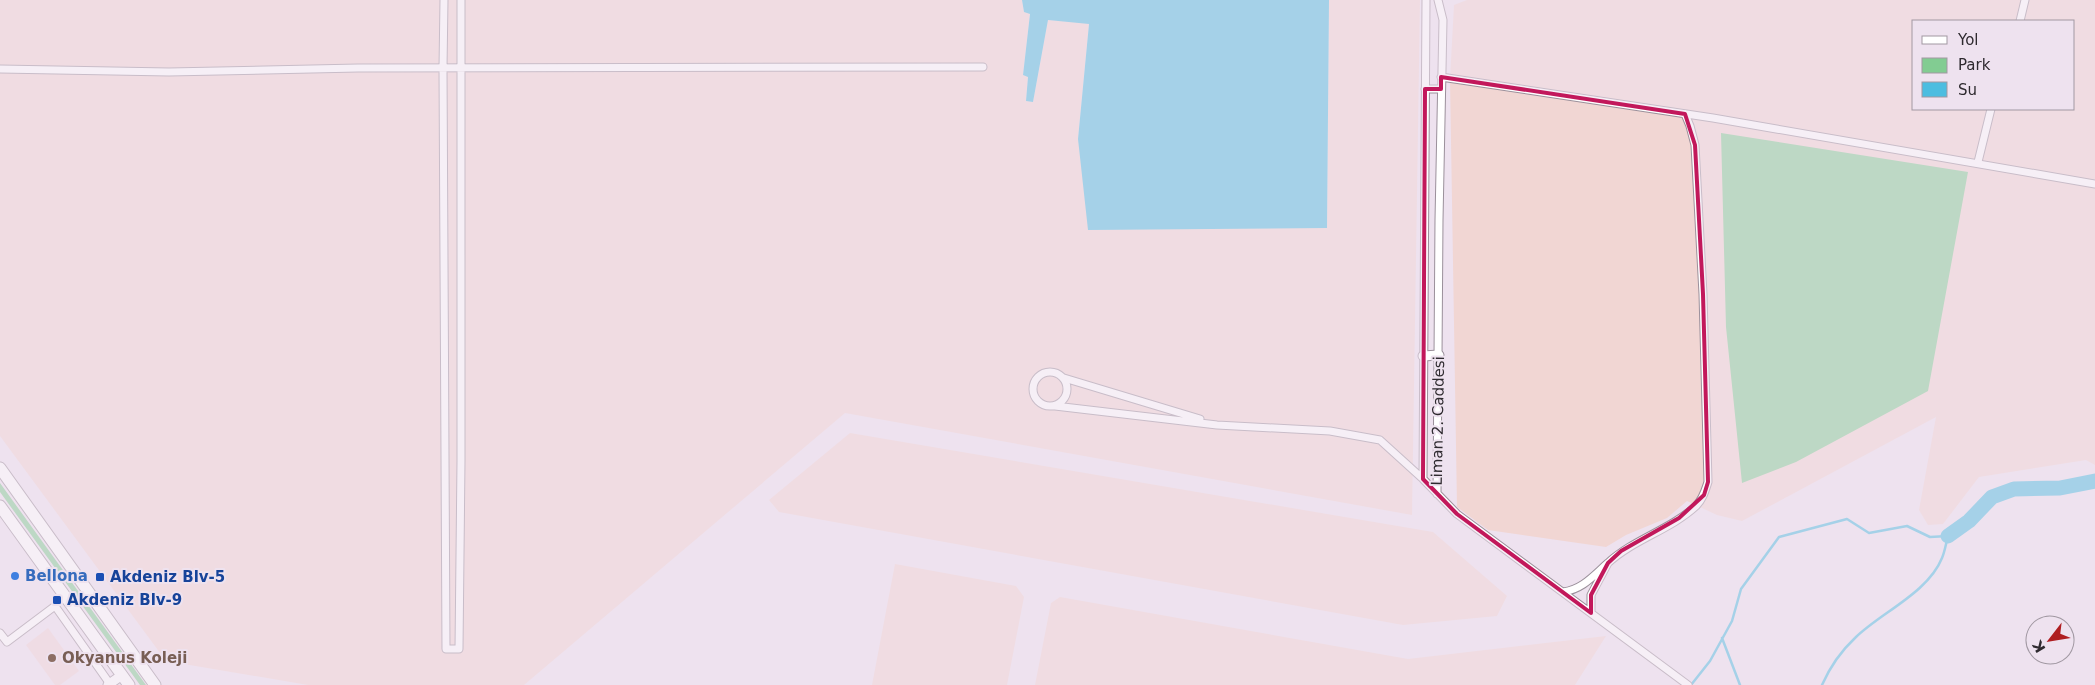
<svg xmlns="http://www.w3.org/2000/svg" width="2095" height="685" viewBox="0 0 2095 685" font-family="'DejaVu Sans',sans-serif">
<rect width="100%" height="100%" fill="#eee2ef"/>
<path fill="#f1d6d3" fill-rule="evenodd" d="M0 0H1022L1024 12 1030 13 1023 75 1028 76 1026 101 1033 102 1048 20 1089 23 1078 139 1327 228 1329 0H1420L1412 515 845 413 524 685H308L166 661 0 436Z
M1467 0H2095V465L2086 460 1979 477 1943 524 1928 525 1919 510 1936 417 1742 521 1717 515 1687 501 1667 518 1626 535 1606 547 1488 530 1457 507 1450 79 1454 5ZM1914 21H2074V109H1914Z
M850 433 1433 532 1507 596 1497 616 1403 625 779 512 769 500Z
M895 564 1016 586 1024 597 1007 685H872Z
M1060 597 1408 659 1606 636 1575 685H1035L1051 603Z"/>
<path fill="#f0d5d8" d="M48 628 79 671 60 685H55L26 645Z"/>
<path fill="#82cc92" d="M1721 133 1968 172 1928 391 1796 462 1742 483 1726 327Z
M0 483 146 685H140L0 492Z"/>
<path fill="#4cbde0" d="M1022 0H1329L1327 228 1088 230 1078 139 1089 24 1048 20 1033 102 1026 101 1028 77 1023 75 1030 14 1024 12Z"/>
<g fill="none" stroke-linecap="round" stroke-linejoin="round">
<path stroke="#4cbde0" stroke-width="2.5" d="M1722 638 1740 685
M1691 685 1710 661 1732 621 1741 589 1779 537 1847 519 1869 533 1907 526 1930 537 1948 536C1946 543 1945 551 1942 558 1928 593 1880 613 1855 638 1840 652 1830 667 1822 685"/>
<path stroke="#4cbde0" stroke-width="15" d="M1948 536 1969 521 1992 497 2014 489 2060 488 2095 481"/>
<defs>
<path id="minor" d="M444 0 443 68 446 649H459L461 461V0
M1426 0 1423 479 1457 514 1688 685
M2020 21 2025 0
M0 69 169 72 358 68 983 67
M1441 77 1713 118 2095 184
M1425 89H1441
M1978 162 1991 109
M1033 389a17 17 0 1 1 34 0a17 17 0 1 1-34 0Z
M1064 378 1200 419
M1055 406 1217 425 1330 431 1380 440 1423 479
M1437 494 1439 220 1443 20 1438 0
M1608 563C1634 539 1670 530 1696 506 1703 499 1705 491 1708 482L1703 294 1695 145 1690 126 1685 114
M1563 592C1583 589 1593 576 1608 563L1591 595V613
M0 633 7 642 55 606 110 684"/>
<path id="tertiary" d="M1423 356 1439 355
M108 685 122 675"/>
<path id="primary" d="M0 468 155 685
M0 506 129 685"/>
</defs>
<use href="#minor" stroke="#9b909b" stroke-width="9"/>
<use href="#tertiary" stroke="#9b909b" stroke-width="11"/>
<use href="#primary" stroke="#9b909b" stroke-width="13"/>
<use href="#minor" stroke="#fff" stroke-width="7"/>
<use href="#tertiary" stroke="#fff" stroke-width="9"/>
<use href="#primary" stroke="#fff" stroke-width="11"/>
</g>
<path d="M0 0H2095V685H0ZM1441 77 1685 114 1695 145 1703 294 1708 482 1704 495 1679 518 1621 551 1608 563 1591 595V613L1457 514 1423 479 1425 89H1441Z" fill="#eee2ef" fill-opacity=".55" fill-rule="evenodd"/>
<path fill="none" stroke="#c2185b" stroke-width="4" stroke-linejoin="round" d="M1441 77 1685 114 1695 145 1703 294 1708 482 1704 495 1679 518 1621 551 1608 563 1591 595V613L1457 514 1423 479 1425 89H1441Z"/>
<circle fill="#3f7fe0" stroke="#eee2ef" stroke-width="2" cx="15" cy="576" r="5"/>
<g fill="#1a4fb4" stroke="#eee2ef" stroke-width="2">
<rect x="95" y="572" width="10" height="10" rx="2.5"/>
<rect x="52" y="595" width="10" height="10" rx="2.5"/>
</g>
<circle fill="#8d6e63" stroke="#eee2ef" stroke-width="2" cx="52" cy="658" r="5"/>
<g text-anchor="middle" stroke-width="4" stroke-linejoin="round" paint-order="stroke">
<g font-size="15" fill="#2e2a2f" stroke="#eee2ef">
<text transform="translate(1438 421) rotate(-89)" y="5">Liman 2. Caddesi</text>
</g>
<g font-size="15" font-weight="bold" fill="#366cbe" stroke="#eee2ef" text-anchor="start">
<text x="25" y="581">Bellona</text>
</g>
<g font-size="15" font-weight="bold" fill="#164399" stroke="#eee2ef" text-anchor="start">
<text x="110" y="582">Akdeniz Blv-5</text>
<text x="67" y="605">Akdeniz Blv-9</text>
</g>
<g font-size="15" font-weight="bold" fill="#785e54" stroke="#eee2ef" text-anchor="start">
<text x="62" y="663">Okyanus Koleji</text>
</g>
</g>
<rect x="1912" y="20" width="162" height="90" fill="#eee2ef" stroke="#a198a2"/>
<rect x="1922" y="36" width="25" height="8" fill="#ffffff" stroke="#a198a2"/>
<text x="1958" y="45" font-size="15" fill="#2e2a2f">Yol</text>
<rect x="1922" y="58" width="25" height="15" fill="#82cc92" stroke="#a198a2"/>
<text x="1958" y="70" font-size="15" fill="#2e2a2f">Park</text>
<rect x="1922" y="82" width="25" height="15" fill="#4cbde0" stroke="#a198a2"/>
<text x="1958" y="95" font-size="15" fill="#2e2a2f">Su</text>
<g transform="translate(2050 640) rotate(239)"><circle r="24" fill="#eee2ef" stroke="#a198a2"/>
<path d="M0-4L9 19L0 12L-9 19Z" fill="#af1e21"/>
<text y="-8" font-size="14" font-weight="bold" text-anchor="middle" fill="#2e2a2f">K</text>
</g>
</svg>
